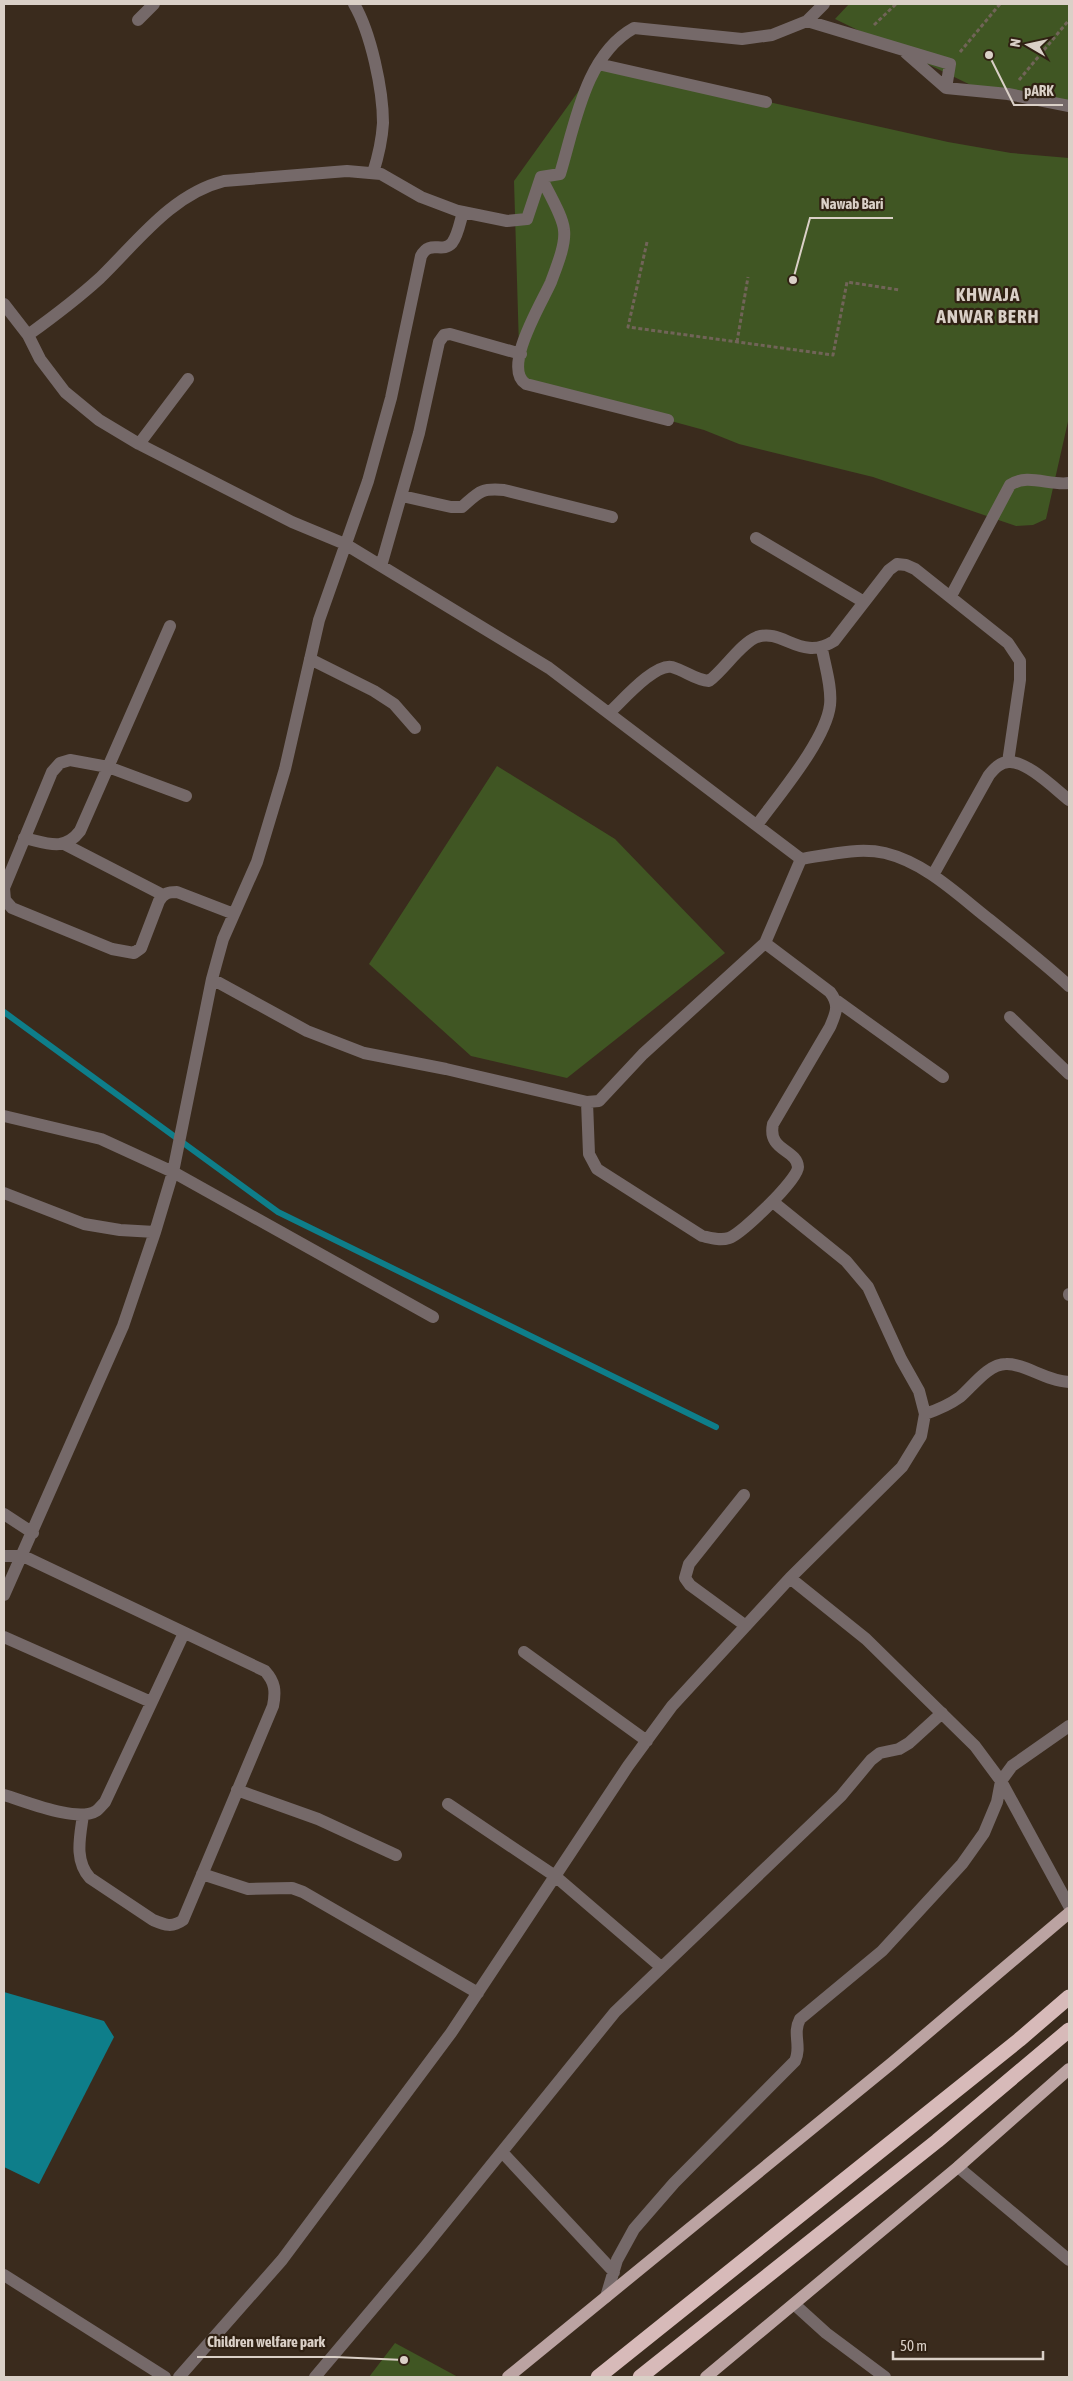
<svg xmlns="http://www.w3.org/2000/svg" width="1073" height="2381" viewBox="0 0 1073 2381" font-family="'Asap Condensed',sans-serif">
<rect width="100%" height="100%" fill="#3a2b1d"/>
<path fill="#405623" d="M849 4H1069V107L983 91 835 19Z
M598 64 948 142 1011 153 1069 158V417L1046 519 1033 525 1016 526 873 477 739 444 704 430 520 380 514 181Z
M497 766 615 839 725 953 567 1078 471 1056 369 964Z
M395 2343 458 2377H369Z"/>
<path fill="#0e7e8a" d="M4 1992 104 2021 114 2037 39 2184 4 2167Z"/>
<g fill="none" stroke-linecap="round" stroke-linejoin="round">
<path stroke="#0e7e8a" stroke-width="6" d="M4 1012 278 1212 716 1427"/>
<path stroke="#716458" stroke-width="3" stroke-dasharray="4 2.5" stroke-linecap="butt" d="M874 25 896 4
M960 52 1000 4
M1019 80 1069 20
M647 242 628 327 833 355 847 282 900 290
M737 342 748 277"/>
<path stroke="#756969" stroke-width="12" d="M354 4C371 33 383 90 383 123 382 140 378 157 373 173
M138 20 154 4
M807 21 950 64 946 88 1008 94 1069 106
M906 53 946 88
M598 64 766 102
M541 177C547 190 563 216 564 230 566 245 556 268 551 282 543 301 501 368 526 384L668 420
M4 304 28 335 40 359 65 392 99 420 139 444 292 522 345 544 549 668 801 859C827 855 858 847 885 853 926 863 958 895 990 920 1017 942 1044 963 1069 986
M28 335C53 317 77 299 100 278 137 242 172 194 224 181L347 171 381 174 421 197 458 211 507 221 527 219 541 177 560 174C575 125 585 55 634 28L742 39 772 35 807 21 824 4
M139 444 188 379
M402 496 451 507H462C479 492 480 488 504 490L612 517
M756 538 864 602
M381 566 419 433 439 342 444 335 450 334 521 354
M951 596 1010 485C1027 473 1050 486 1069 483
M310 659 374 691 394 704 415 728
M610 712C623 700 655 663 672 667 686 671 695 680 709 681 724 670 741 643 757 637 783 628 801 662 834 641L889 570 897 564 906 565 915 569 1008 643 1020 661V680L1008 762
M186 796 108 767 70 760 60 763 52 772 4 888 5 900 12 908 112 949 134 953 141 948 159 901C164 893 168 892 177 892L234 914
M757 825C778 796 826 740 830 705 832 687 825 666 822 649
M24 838C47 843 64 852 80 831L170 626
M64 844 163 895
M933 875 989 775C994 769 1000 762 1009 762 1027 761 1055 789 1069 800
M212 979 307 1031 364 1053 446 1069 587 1102 599 1101 643 1054 765 943 801 859
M837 1001 943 1077
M1010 1017 1069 1074
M587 1102 589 1154 597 1169 702 1236C711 1238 720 1241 729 1238 741 1234 798 1180 798 1167 797 1149 767 1151 773 1124L830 1027C836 1013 840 1005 830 992L765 943
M4 1116 101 1139 173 1172 433 1317
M4 1193 84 1224 120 1230 155 1232
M1069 1294V1295
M925 1414C937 1410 949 1405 960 1397 973 1386 988 1364 1006 1364 1024 1363 1046 1381 1069 1382
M744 1495 689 1564 685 1578 690 1585 746 1626
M4 1514 33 1533
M4 1556H23L265 1671C275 1682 276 1691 273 1706L183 1920C172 1928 165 1925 153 1920L90 1878C74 1860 80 1837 83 1815
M790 1578 866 1639 975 1746 1001 1781 1069 1906
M4 1595 123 1326 155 1232 173 1172 212 979 223 939 257 862 285 769 319 620 368 481 391 398 421 256C430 239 442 254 452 243 458 235 460 222 463 212
M4 1637 151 1702
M524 1652 647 1741
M237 1790 318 1819 396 1855
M4 1795C25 1801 77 1823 96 1811 99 1809 102 1805 105 1802L184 1633
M448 1804 555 1876 661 1967
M202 1874 248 1889 292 1888 303 1892 478 1993
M502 2152 614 2272
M958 2167 1069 2260
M4 2275 165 2377
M606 2297 617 2260 634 2229 674 2183 795 2061C802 2046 792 2034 800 2019L882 1951 962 1864 984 1833 997 1802 1001 1781 1012 1766 1069 1726
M794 2304 826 2333 885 2377
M179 2377 282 2260 451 2033 628 1766 672 1706 790 1578 902 1467 921 1436 925 1414 919 1391 901 1359 868 1287 846 1261 773 1202
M315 2377 424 2248 615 2012 841 1796 871 1760 880 1753 899 1749 909 1743 942 1713"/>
<path stroke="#bba3a2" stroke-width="12" d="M508 2377 892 2063 1069 1913
M706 2377 958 2167 1069 2069"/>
<path stroke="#d7bab9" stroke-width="15" d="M598 2377 1019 2040 1069 1997
M640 2377 937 2141 1069 2030"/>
</g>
<g text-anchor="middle" stroke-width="4.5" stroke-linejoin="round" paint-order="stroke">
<g font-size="19" font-weight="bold" letter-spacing="1" fill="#dad0c7" stroke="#302113">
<text x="988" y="301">KHWAJA<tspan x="988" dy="22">ANWAR BERH</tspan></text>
</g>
</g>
<path fill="none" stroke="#dad0c7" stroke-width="2" d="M989 55L1014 105H1063M793 280L810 218H893M404 2360L335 2357H197"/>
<g fill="#dad0c7" stroke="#302113" stroke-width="2">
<circle cx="989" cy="55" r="5"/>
<circle cx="793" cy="280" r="5"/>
<circle cx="404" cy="2360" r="5"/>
</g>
<g font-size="15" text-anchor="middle" font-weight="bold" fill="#dad0c7" stroke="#302113" stroke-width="4.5" stroke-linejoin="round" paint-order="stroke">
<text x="1039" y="96">pARK</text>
<text x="852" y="209">Nawab Bari</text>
<text x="266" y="2347">Children welfare park</text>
</g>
<rect width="1073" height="2381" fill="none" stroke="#dad0c7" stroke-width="10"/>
<g transform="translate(1028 45) rotate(279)" stroke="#302113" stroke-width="4" paint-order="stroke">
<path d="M0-4L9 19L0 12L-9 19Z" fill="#dad0c7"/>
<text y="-8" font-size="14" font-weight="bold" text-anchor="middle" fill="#dad0c7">N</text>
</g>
<path d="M893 2351v8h150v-8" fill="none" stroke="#dad0c7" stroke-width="2.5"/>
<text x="900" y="2351" font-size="15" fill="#dad0c7" stroke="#302113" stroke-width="4" paint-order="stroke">50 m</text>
</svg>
